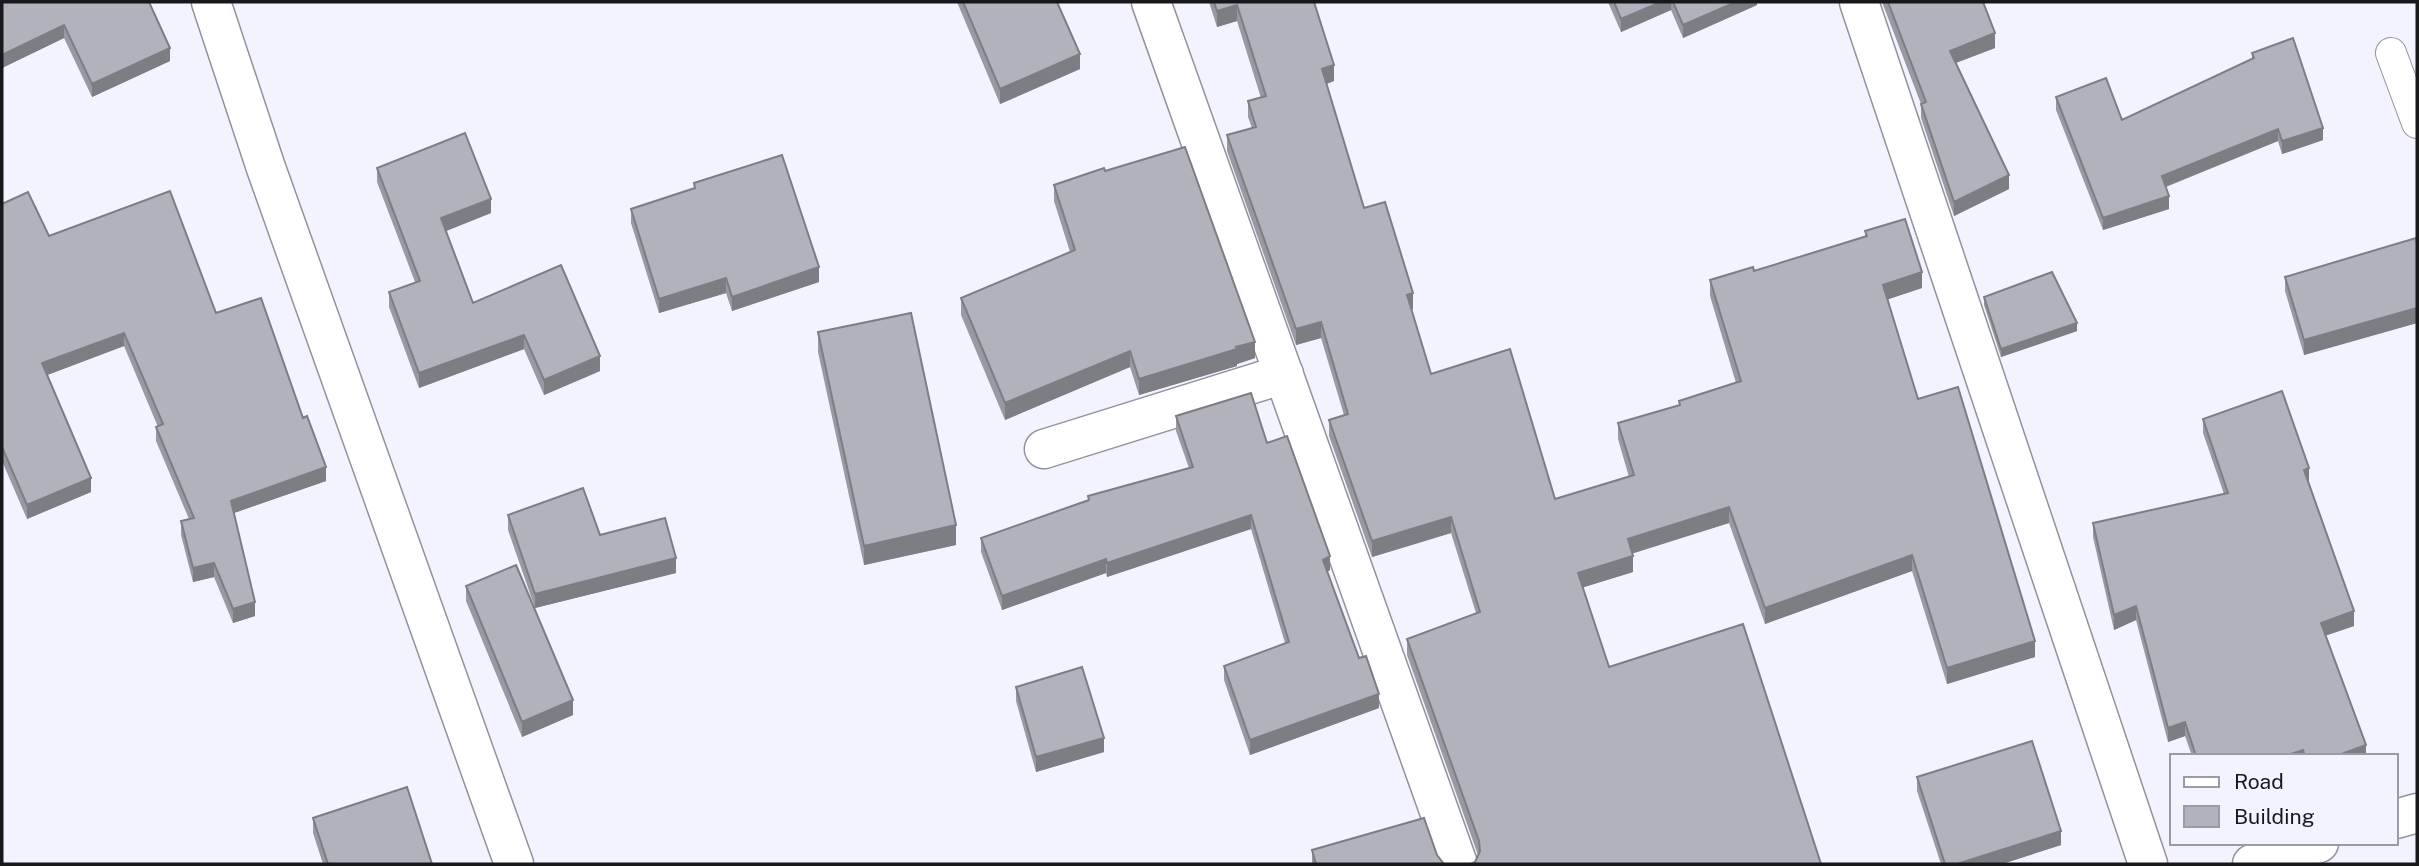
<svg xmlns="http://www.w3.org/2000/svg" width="2419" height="866" viewBox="0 0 2419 866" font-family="'Public Sans',sans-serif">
<rect width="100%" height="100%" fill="#f2f3fe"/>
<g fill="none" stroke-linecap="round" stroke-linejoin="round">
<defs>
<path id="service" d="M2391 53 2417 123"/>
<path id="minor" d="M211 2 266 168 514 864
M1151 2 1458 864
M1859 2 2148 864
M1044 449 1284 374"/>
<path id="tertiary" d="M2396 819 2417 813
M2252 864 2319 843"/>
</defs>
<use href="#service" stroke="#92929d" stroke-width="32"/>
<use href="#minor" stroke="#92929d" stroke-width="41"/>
<use href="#tertiary" stroke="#92929d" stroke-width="41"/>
<use href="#service" stroke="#fff" stroke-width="30"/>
<use href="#minor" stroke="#fff" stroke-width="38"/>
<use href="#tertiary" stroke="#fff" stroke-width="38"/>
</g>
<path fill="#9999a3" d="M2 2 170 61 92 97 64 38 2 68Z
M957 2H1057L1080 69 1000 104Z
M1209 2H1314L1334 65V81L1327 84 1364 208 1385 202 1413 293V309L1412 310 1431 374 1510 349 1555 499 1629 477 1618 439V423L1679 405V401L1736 383 1710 296V280L1753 267 1754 271 1865 237V231L1905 219 1922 272V288L1888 299 1918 399 1958 387 2035 641V657L1947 684 1912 571 1765 624 1729 523 1632 553 1633 572 1583 587 1609 667 1743 624 1821 864H1471L1475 862 1478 855 1407 655V639L1476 613 1451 533 1372 557 1329 436V420L1344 415 1321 338 1296 345 1227 151V135L1252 128 1248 117V101L1261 98 1237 21 1217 27Z
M1608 2H1757V5L1683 38 1671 10 1621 32Z
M1882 2H1983L1995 48 1956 63 2009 189 1954 216 1921 118V104Z
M2252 53 2323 140 2282 154 2278 141 2166 187 2169 209 2103 230 2056 110V97L2122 120 2252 59Z
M377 168 491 213 446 231 473 303 600 371 544 395 524 349 419 388 389 307V292L415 282 377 182Z
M1105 171 1255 358 1237 364V366L1139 395 1130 367 1005 420 961 315V298L1070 252 1054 201V185Z
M694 183 819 282 732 311 726 293 659 313 631 223V209L694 188Z
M2 204 49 236 216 313 303 418 326 481 234 513 255 616 233 623 214 577 193 582 181 535V521L189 519 156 441V427H158L124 346 47 375 91 492 27 519 2 461Z
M2417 243V323L2304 355 2285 291V277Z
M1984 297 2077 331 2001 357 1984 305Z
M818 332 956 545 864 565 818 352Z
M1176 416 1267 443 1330 570 1327 572 1359 658 1379 708 1250 755 1224 680V666L1285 643 1251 529 1107 577 1106 573 1002 610 981 552V538L1088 500V496L1189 468 1176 431Z
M2203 419 2309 482 2354 626 2325 636 2366 756H2192L2185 736 2168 742 2136 620 2114 630 2093 537V523L2224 494 2203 433Z
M508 515 600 535 676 573 535 608 508 530Z
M466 586 573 715 522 737 466 601Z
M1016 687 1104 752 1036 772 1016 701Z
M1917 777 2061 845 2002 864H1941L1917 791Z
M313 818 432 864H323L313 833Z
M1312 850 1437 855 1444 864H1312Z"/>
<path fill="#7d7d84" d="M1661 2H1671V10L1621 32V19Z
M1736 2H1757V5L1683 38V25Z
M1237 5V21L1217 27V11Z
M64 25V38L2 68V55Z
M1995 33V48L1950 65V51Z
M170 48V61L92 97V84Z
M1080 54V69L1000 104V89Z
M1334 65V81L1322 85V69Z
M2323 128V140L2282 154V141Z
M2278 129V141L2162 188V176Z
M2009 175V189L1954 216V202Z
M2169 196V209L2103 230V218Z
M491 199V213L441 233V218Z
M819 267V282L732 311V297Z
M1922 272V288L1883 301V285Z
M726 278V293L659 313V299Z
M1413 293V309L1407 311V295Z
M2417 308V323L2304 355V340Z
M1321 322V338L1296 345V329Z
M2077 323V331L2001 357V349Z
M124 333V346L42 377V363Z
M524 335V349L419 388V373Z
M1255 342V358L1237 364V366L1139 395V379Z
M1130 351V367L1005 420V403Z
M600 356V371L544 395V380Z
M326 467V481L231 514V501Z
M2309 468V482L2304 484V470Z
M91 478V492L27 519V505Z
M1729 507V523L1628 555V539Z
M1251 515V529L1107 577V563Z
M1451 517V533L1372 557V541Z
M956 525V545L864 565V546Z
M1912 555V571L1765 624V608Z
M1330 556V570L1323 574V560Z
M1633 556V572L1578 589V573Z
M676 558V573L535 608V594Z
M1106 559V573L1002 610V596Z
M214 563V577L193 582V568Z
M255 602V616L233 623V609Z
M2136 606V620L2114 630V615Z
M2354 611V626L2321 637V623Z
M2035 641V657L1947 684V668Z
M1379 694V708L1250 755V740Z
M573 700V715L522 737V722Z
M2185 722V736L2168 742V728Z
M1104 738V752L1036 772V757Z
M2366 745V756H2336Z
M2303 750V756H2285Z
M2061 831V845L2002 864H1957Z"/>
<path fill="#b2b2bd" stroke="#7d7d84" stroke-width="2" d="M2 2H149L170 48 92 84 64 25 2 55Z
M963 2H1057L1080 54 1000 89Z
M1214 2H1314L1334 65 1322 69 1364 208 1385 202 1413 293 1407 295 1431 374 1510 349 1555 499 1634 475 1618 423 1680 405 1679 401 1741 381 1710 280 1753 267 1754 271 1867 236 1865 231 1905 219 1922 272 1883 285 1918 399 1958 387 2035 641 1947 668 1912 555 1765 608 1729 507 1628 539 1633 556 1578 573 1609 667 1743 624 1821 864H1471L1475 862 1480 851 1479 841 1407 639 1480 612 1451 517 1372 541 1329 420 1348 414 1321 322 1296 329 1227 135 1256 127 1248 101 1266 96 1237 5 1217 11Z
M1614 2H1661L1621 19Z
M1673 2H1736L1683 25Z
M1888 2H1983L1995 33 1950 51 2009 175 1954 202 1921 104 1926 102Z
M2293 38 2323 128 2282 141 2278 129 2162 176 2169 196 2103 218 2056 97 2106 78 2122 120 2254 58 2252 53Z
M465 133 491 199 441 218 473 303 561 265 600 356 544 380 524 335 419 373 389 292 420 281 377 168Z
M1185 147 1255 342 1236 347 1237 349 1139 379 1130 351 1005 403 961 298 1075 250 1054 185 1104 168 1105 171Z
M782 155 819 267 732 297 726 278 659 299 631 209 695 188 694 183Z
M170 191 216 313 261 298 303 418 307 416 326 467 231 501 255 602 233 609 214 563 193 568 181 521 194 518 156 427 163 424 124 333 42 363 91 478 27 505 2 447V204L28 192 49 236Z
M2416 238 2417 243V308L2304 340 2285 277Z
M2052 272 2077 323 2001 349 1984 297Z
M911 313 956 525 864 546 818 332Z
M2282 391 2309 468 2304 470 2354 611 2321 623 2366 745 2336 756H2305L2303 750 2285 756H2196L2185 722 2168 728 2136 606 2114 615 2093 523 2228 493 2203 419Z
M1251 393 1267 443 1287 436 1330 556 1323 560 1359 658 1366 656 1379 694 1250 740 1224 666 1289 642 1251 515 1107 563 1106 559 1002 596 981 538 1089 500 1088 496 1193 467 1176 416Z
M583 488 600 535 665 518 676 558 535 594 508 515Z
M516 565 573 700 522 722 466 586Z
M1082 667 1104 738 1036 757 1016 687Z
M2032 741 2061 831 1957 864H1945L1917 777Z
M407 787 432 864H328L313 818Z
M1424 818 1437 855 1444 864H1316L1312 850Z"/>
<rect width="2419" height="866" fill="none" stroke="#18181c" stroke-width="7"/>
<rect x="2170" y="754" width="228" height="91" fill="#f2f3fe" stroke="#9b9ba4" stroke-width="2"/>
<rect x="2184" y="777" width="35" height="10" fill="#ffffff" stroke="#9b9ba4" stroke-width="2"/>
<text x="2234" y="789" font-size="21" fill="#18181c">Road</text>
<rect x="2184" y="806" width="35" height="21" fill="#b2b2bd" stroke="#9b9ba4" stroke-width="2"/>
<text x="2234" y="824" font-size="21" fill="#18181c">Building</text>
</svg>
